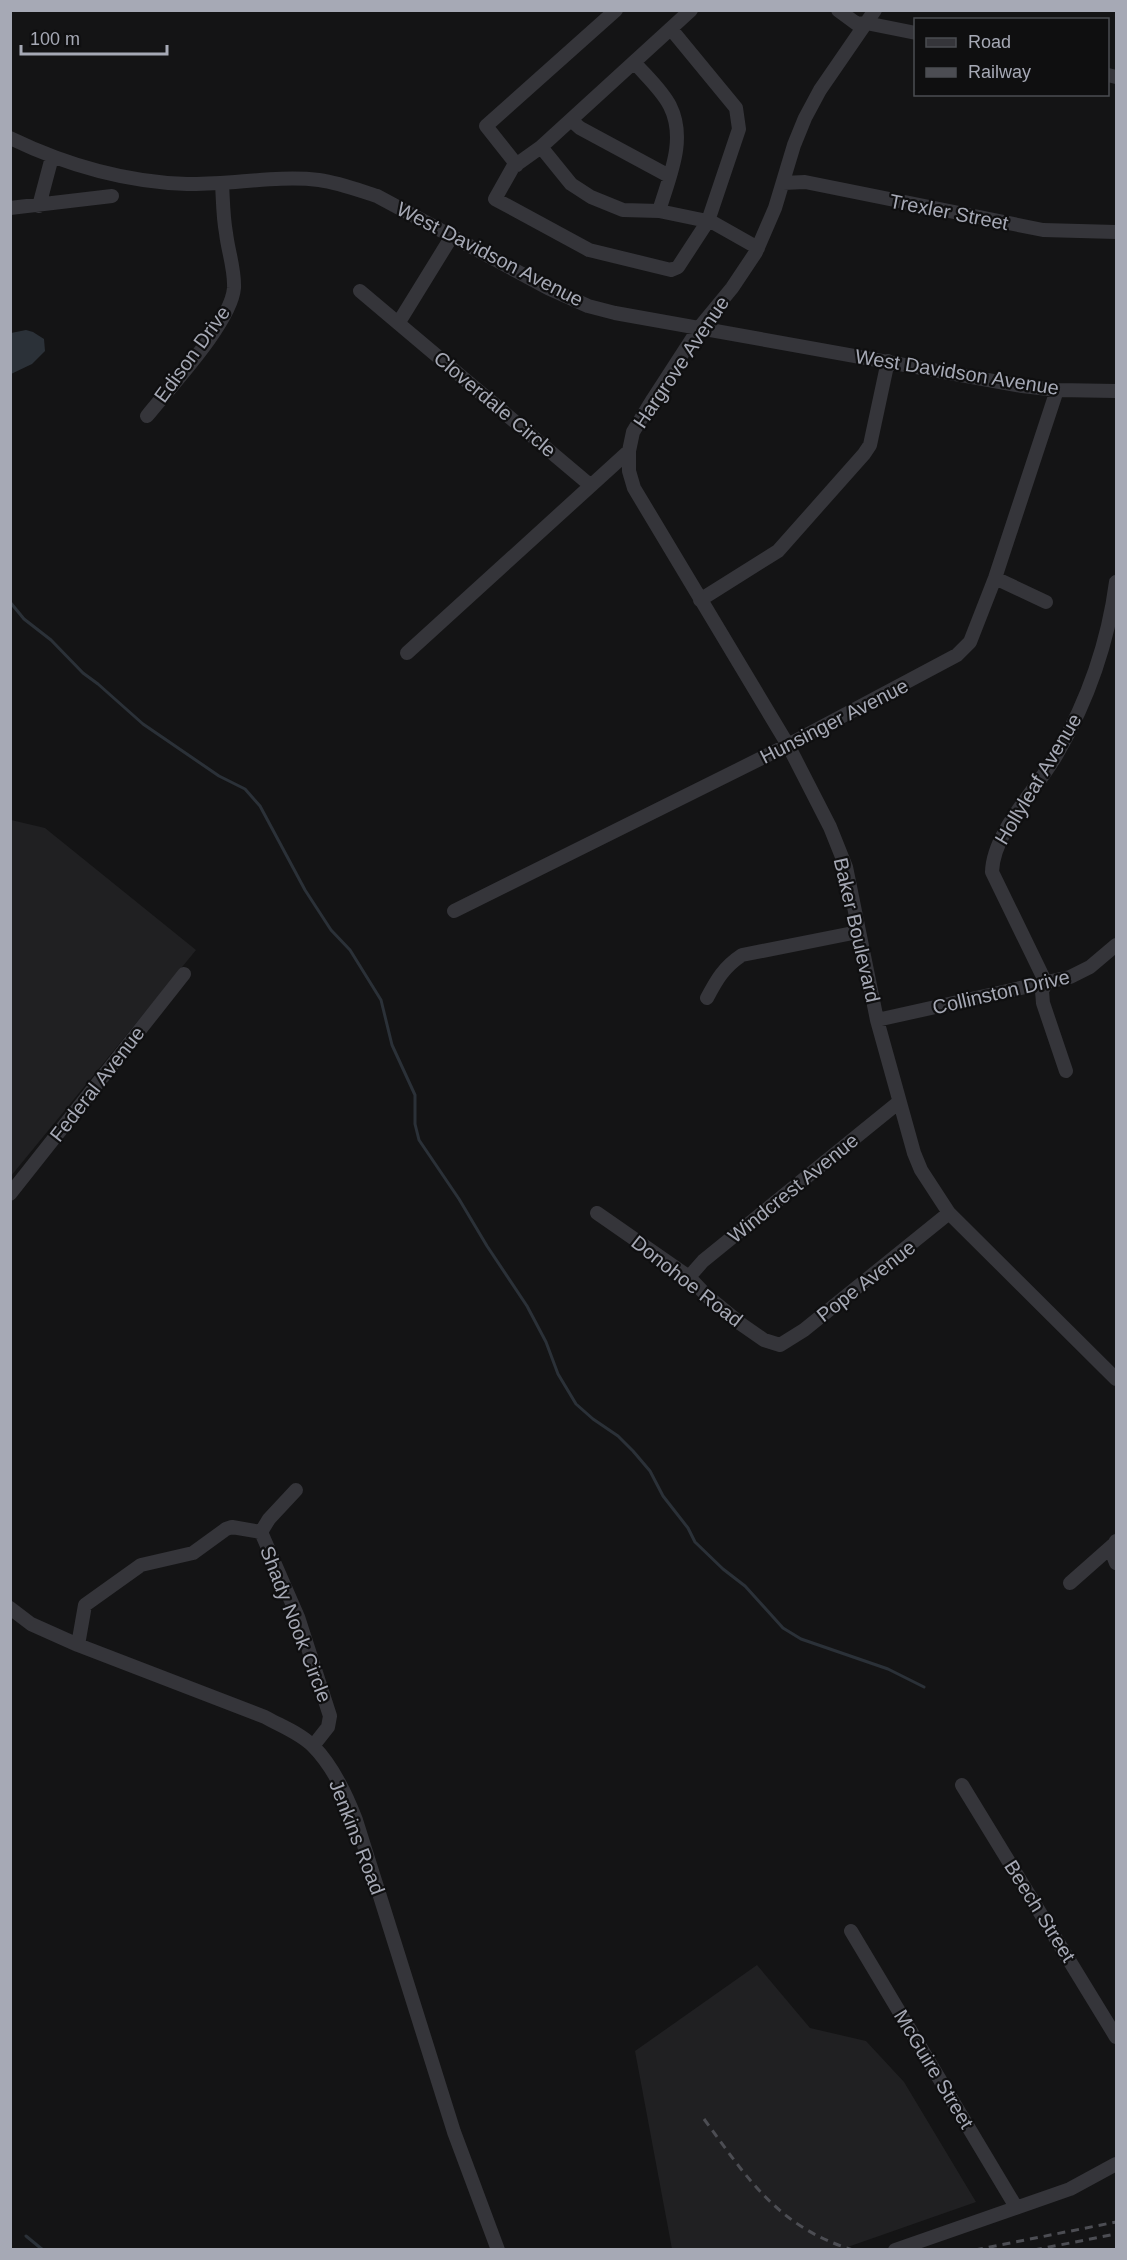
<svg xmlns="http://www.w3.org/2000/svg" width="1127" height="2260" viewBox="0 0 1127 2260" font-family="Helvetica,sans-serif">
<rect width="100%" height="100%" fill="#141415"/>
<path fill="#202022" d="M11 820 45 828 196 950 11 1176Z
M757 1965 810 2028 866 2041 904 2082 976 2202 842 2249H672L635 2051Z"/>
<path fill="#2b3138" d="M26 330 33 332 44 339 45 351 32 364 11 374V333Z"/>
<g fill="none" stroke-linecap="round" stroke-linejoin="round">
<path stroke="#2b3138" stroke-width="3" d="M10 602 24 619 51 640 83 673 98 684 143 724 219 776 245 789 260 806 305 890 331 930 350 950 381 1000 392 1045 415 1095V1124L419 1140 459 1199 487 1246 527 1306 546 1342 558 1374 576 1404 593 1419 618 1436 633 1451 650 1471 663 1496 688 1528 695 1542 723 1569 745 1586 783 1628 801 1639 888 1669 924 1687
M26 2236 43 2250"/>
<path stroke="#35353a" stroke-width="14" d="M838 10 857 24 866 23 916 33
M671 29 736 108 739 129 708 221 678 267 671 270 589 250 495 199 513 167 541 147 691 10
M634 62C646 76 662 90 670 106 687 140 669 177 659 211
M1108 75 1116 77
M571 120 580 128 669 176
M10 138C66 165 124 182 187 184 231 185 276 175 319 180 340 183 358 190 377 196L548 288 588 306 615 313 1022 386 1057 390 1116 391
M541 147 571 184 591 197 623 210 659 211 712 222 758 248
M517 165 486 126 616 10
M783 183 805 182 1043 230 1116 232
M39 206 52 157
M10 208 112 196
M360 291 590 485
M399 322 452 236
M147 416C170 387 231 323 234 288 235 270 228 251 226 233 223 217 223 200 222 183
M629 451V471L634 488 788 745 830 827 846 867 877 1020 914 1153 921 1170 949 1213 1116 1379
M995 578 1046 602
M700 600 778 551 864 454 870 445 888 361
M407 653 629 451 633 432 653 399 699 328 732 288 756 252 775 208 794 145 805 118 820 90 875 10
M454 911 788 745 957 655 970 642 995 578 1057 390
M707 998C717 979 724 967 742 955L858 932
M877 1020 1070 977 1090 967 1116 945
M1066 1071 1043 1003 1042 991 1046 983 992 872C993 832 1037 789 1057 754 1088 700 1108 643 1116 582
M10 1194 184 974
M597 1213 689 1277 707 1296 741 1324 764 1340 780 1345 804 1330 949 1213
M689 1277 703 1261 899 1102
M296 1490 269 1519 261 1532 298 1617 330 1716 328 1727 313 1746
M1116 1541 1111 1550 1116 1563
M1070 1583 1113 1545
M10 1608 31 1624 78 1645 265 1717C281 1726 300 1733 313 1746 333 1766 346 1794 356 1820L454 2132 498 2250
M78 1645 85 1605 141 1565 193 1553 226 1529 232 1527 261 1532
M962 1785 1116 2037
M851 1931 1016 2207
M895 2250 1070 2189 1116 2164"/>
<path stroke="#4c4d53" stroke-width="3" stroke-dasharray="8 6" stroke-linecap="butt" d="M704 2119C748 2179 778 2227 853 2250
M975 2250 1116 2222
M1034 2250 1116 2234"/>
</g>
<g text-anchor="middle" stroke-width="4.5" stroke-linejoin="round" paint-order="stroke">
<g font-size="20" fill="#a6a9b5" stroke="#0f0f10">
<text transform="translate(949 212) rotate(11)" y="7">Trexler Street</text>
<text transform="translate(490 254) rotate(27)" y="7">West Davidson Avenue</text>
<text transform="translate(192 354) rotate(-54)" y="7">Edison Drive</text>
<text transform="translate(681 362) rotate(-56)" y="7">Hargrove Avenue</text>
<text transform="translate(957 372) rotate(9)" y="7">West Davidson Avenue</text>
<text transform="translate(495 404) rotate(40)" y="7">Cloverdale Circle</text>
<text transform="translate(834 721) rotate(-27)" y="7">Hunsinger Avenue</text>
<text transform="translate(1038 779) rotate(-59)" y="7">Hollyleaf Avenue</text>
<text transform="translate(857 930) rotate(77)" y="7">Baker Boulevard</text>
<text transform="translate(1001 992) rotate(-13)" y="7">Collinston Drive</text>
<text transform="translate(97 1084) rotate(-52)" y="7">Federal Avenue</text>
<text transform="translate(793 1188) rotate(-39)" y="7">Windcrest Avenue</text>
<text transform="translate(687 1281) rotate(38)" y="7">Donohoe Road</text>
<text transform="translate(866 1281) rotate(-38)" y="7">Pope Avenue</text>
<text transform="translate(296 1624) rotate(69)" y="7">Shady Nook Circle</text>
<text transform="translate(357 1837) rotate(69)" y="7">Jenkins Road</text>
<text transform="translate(1040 1911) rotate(58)" y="7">Beech Street</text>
<text transform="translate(934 2069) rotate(59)" y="7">McGuire Street</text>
</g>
</g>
<rect width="1127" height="2260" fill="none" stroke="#a6a9b5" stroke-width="24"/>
<rect x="914" y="18" width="195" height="78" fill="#0f0f10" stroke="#4b4d52" stroke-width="1.5"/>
<rect x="926" y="38" width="30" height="9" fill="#35353a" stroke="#4b4d52" stroke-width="1.5"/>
<text x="968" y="48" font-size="18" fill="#a6a9b5">Road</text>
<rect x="926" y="68" width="30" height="9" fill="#4c4d53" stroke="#4b4d52" stroke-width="1.5"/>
<text x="968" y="78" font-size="18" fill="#a6a9b5">Railway</text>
<path d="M21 45v9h146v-9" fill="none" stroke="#a6a9b5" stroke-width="3"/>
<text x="30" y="45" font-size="18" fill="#a6a9b5" stroke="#0f0f10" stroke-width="4.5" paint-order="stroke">100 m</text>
</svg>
